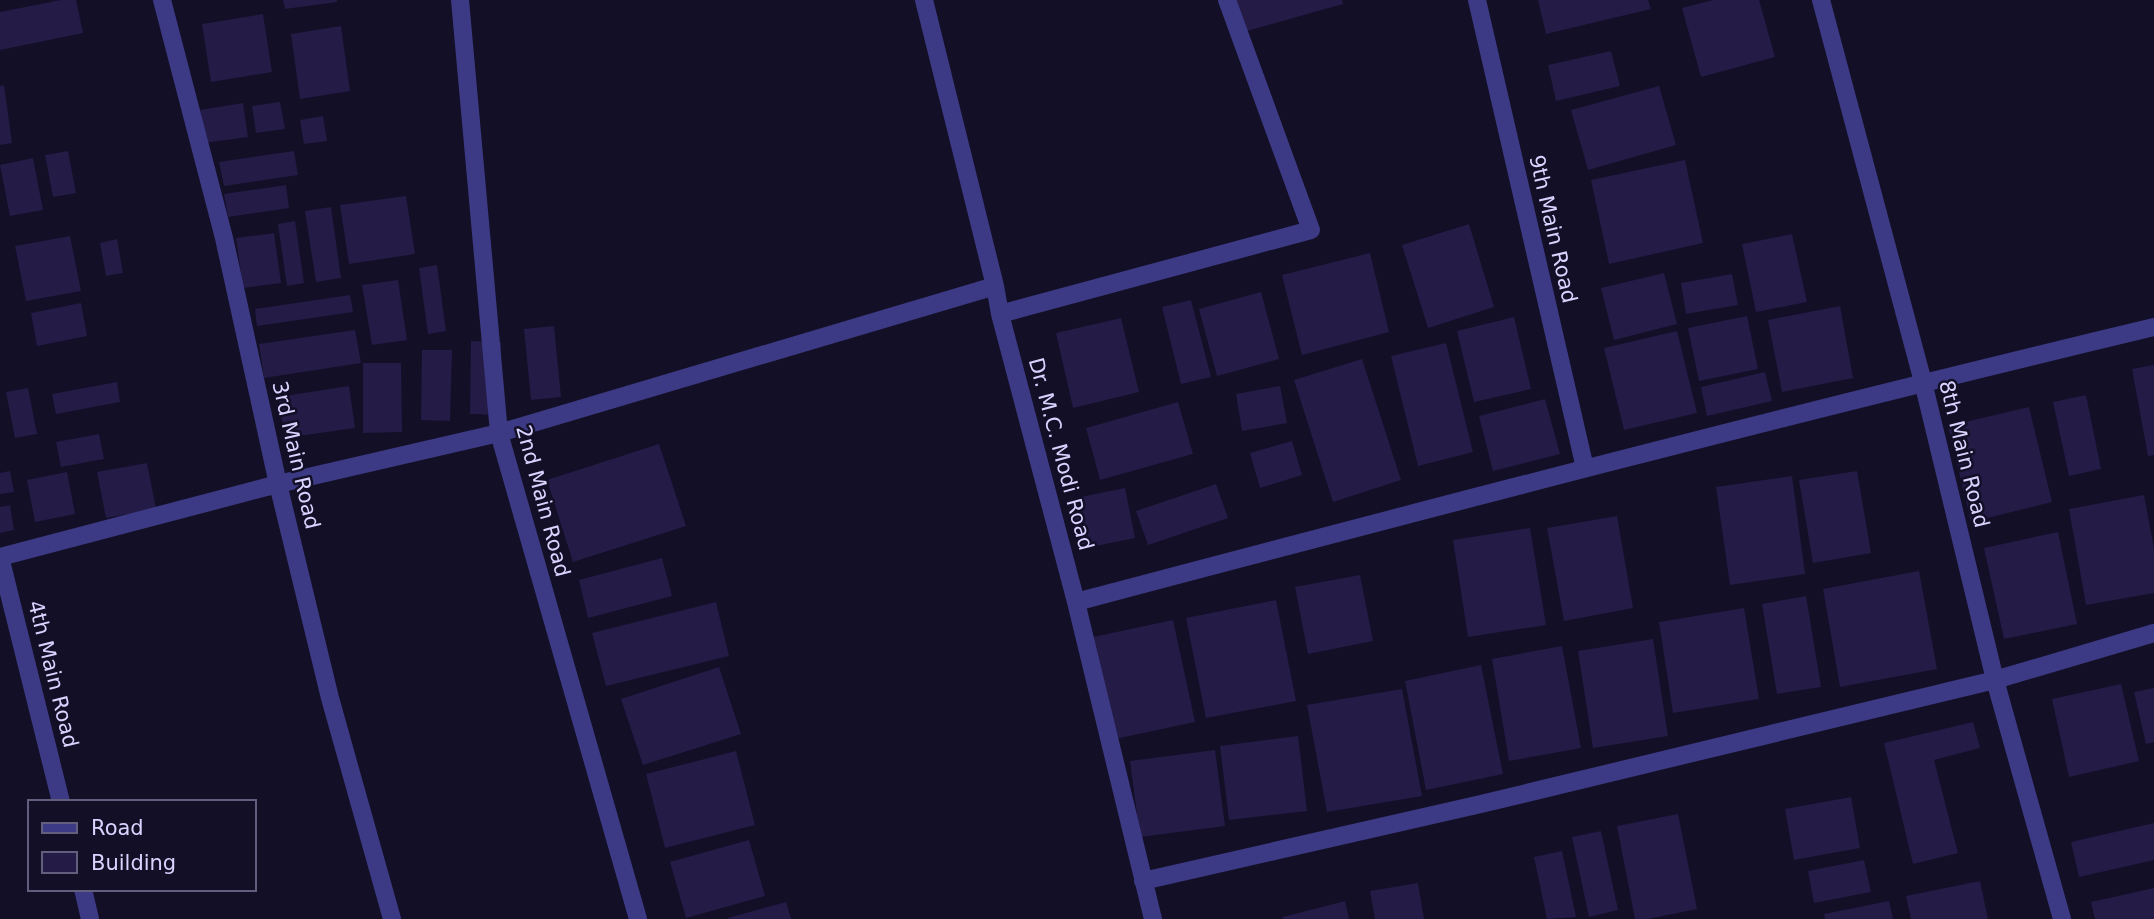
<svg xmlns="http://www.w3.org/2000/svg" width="2154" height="919" viewBox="0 0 2154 919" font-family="'DejaVu Sans',sans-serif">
<rect width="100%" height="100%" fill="#130f26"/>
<path fill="#241b47" d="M61 0H76L83 33 0 50V12Z
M283 0H337V2L285 9Z
M1234 0H1342L1343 4 1243 32Z
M1538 0H1648L1651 9 1546 34Z
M1713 0H1759L1775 57 1701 77 1682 8Z
M263 14 272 72 211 82 202 24Z
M341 26 350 91 300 99 291 34Z
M1611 51 1620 86 1556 101 1548 65Z
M4 85 12 143 0 145V86Z
M1659 86 1676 145 1588 170 1571 110Z
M280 102 285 129 256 133 252 106Z
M243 103 248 137 204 143 200 110Z
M323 116 327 141 304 144 300 120Z
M68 151 76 193 53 197 45 155Z
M294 151 298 175 224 186 219 162Z
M33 158 43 210 10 216 0 165Z
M1685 160 1703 243 1609 264 1591 180Z
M286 185 289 208 228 217 224 194Z
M406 196 415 254 349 264 340 205Z
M331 207 341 278 316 282 305 211Z
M295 221 304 283 287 286 278 224Z
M1469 224 1494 307 1428 328 1402 245Z
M274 233 281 283 243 288 236 238Z
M1792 234 1807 302 1756 312 1742 244Z
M70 236 81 291 26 301 15 246Z
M117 239 123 273 106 276 100 243Z
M1370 253 1389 332 1302 355 1282 275Z
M437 265 446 331 428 334 419 268Z
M1664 273 1677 324 1614 340 1601 288Z
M1732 274 1738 305 1686 314 1681 283Z
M398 280 407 340 372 345 362 285Z
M1261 292 1279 359 1217 376 1199 309Z
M350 295 353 312 257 326 255 309Z
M1191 300 1211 377 1181 384 1162 307Z
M81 303 87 336 37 346 31 313Z
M1840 306 1853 378 1782 392 1768 320Z
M1747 316 1758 369 1699 381 1688 328Z
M1514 317 1531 389 1474 402 1457 331Z
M1121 318 1139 392 1073 408 1056 333Z
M554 326 561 397 531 400 524 329Z
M355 330 361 363 264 378 259 344Z
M1677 331 1697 413 1624 430 1604 348Z
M471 341 501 342 500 415 470 414Z
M1446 343 1473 452 1418 466 1391 356Z
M422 350H452L450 421 421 420Z
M1362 359 1401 480 1333 502 1294 380Z
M363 363H401L402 432 363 433Z
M2154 365V455L2148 456 2132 369Z
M1765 372 1772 401 1707 416 1701 387Z
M117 382 120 402 56 414 52 394Z
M349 386 355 428 285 438 278 397Z
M1280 386 1287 423 1242 431 1236 394Z
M28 388 37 434 15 438 6 392Z
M2086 395 2101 469 2069 476 2053 402Z
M1545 399 1560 454 1493 471 1479 416Z
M1178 402 1193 454 1100 480 1086 428Z
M2029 407 2052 502 1971 522 1948 426Z
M99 434 104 459 61 467 56 442Z
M1292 441 1302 475 1260 488 1250 453Z
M659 444 686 526 573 562 547 480Z
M147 463 156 509 106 518 97 472Z
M10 471 14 492 0 494V473Z
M1857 471 1871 553 1813 563 1799 480Z
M67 472 75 514 35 522 27 480Z
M1792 476 1805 574 1730 585 1716 487Z
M1216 484 1228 518 1148 545 1136 511Z
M1125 488 1135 538 1081 549 1071 499Z
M2144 495 2154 549V593L2086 605 2069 509Z
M10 505 14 530 0 533V507Z
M1617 516 1633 608 1564 621 1547 528Z
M1530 528 1546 625 1468 637 1453 540Z
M2058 532 2077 624 2004 639 1984 548Z
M662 558 672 596 588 618 579 580Z
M1919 571 1937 669 1840 687 1823 589Z
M1360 575 1373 641 1308 654 1295 587Z
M1806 596 1821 687 1777 694 1762 604Z
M1276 600 1296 701 1206 718 1186 618Z
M716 602 729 656 606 686 592 633Z
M1744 608 1759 699 1673 713 1659 622Z
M1173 620 1195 722 1115 739 1093 637Z
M1653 639 1668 736 1593 748 1578 651Z
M1562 646 1581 748 1509 761 1492 659Z
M1481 665 1503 774 1426 790 1405 681Z
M719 667 741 734 643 765 621 699Z
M2121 684 2139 761 2069 777 2052 699Z
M2154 688V742L2146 744 2134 692Z
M1402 689 1422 796 1327 812 1307 705Z
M1973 722 1980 748 1934 760 1958 853 1913 864 1884 743Z
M1298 736 1307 811 1229 820 1220 746Z
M1215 750 1225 826 1140 837 1130 761Z
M736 751 755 825 665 848 646 774Z
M1851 797 1860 848 1794 860 1785 809Z
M1678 814 1697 909 1648 919H1635L1617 826Z
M2154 823V860L2079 877 2071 842Z
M1601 831 1618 910 1589 917 1572 837Z
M749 840 765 896 686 918 670 862Z
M1562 851 1576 917 1547 919 1534 857Z
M1864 860 1871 892 1814 903 1808 871Z
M1980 881 1988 919H1911L1906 896Z
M1418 883 1424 919H1375L1370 891Z
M2154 888V919H2095L2091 902Z
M1345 901 1349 919H1283V917Z
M1889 901 1893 919H1825L1824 914Z
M786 902 791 919H728V918Z"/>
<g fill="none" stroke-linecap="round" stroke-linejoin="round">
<path stroke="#3d3a85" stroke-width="18" d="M162 0 224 238 278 484 330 698 392 919
M460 0 499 433 638 919
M924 0 995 286 1000 314 1076 602 1153 919
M1477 0 1585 468
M1821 0 1923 382 1995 680 2062 919
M1000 314 1311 230 1227 0
M0 557 278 484 499 433 995 286
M0 557 61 802
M1076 602C1435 507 1793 413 2154 327
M1143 881 1481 804 1995 680 2154 633
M83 889 90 919"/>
</g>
<g text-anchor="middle" stroke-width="5" stroke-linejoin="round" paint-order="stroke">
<g font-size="21" fill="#d9d4ff" stroke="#130f26">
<text transform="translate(1553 229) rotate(77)" y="7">9th Main Road</text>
<text transform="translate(1061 454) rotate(75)" y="7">Dr. M.C. Modi Road</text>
<text transform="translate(1964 454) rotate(76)" y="7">8th Main Road</text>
<text transform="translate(296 455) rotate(77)" y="7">3rd Main Road</text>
<text transform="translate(543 501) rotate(75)" y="7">2nd Main Road</text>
<text transform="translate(53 674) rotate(76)" y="7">4th Main Road</text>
</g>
</g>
<rect x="28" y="800" width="228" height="91" fill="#130f26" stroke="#625e7d" stroke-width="2"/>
<rect x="42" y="823" width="35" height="10" fill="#3d3a85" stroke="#625e7d" stroke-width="2"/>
<text x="91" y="835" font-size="21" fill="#d9d4ff">Road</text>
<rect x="42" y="852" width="35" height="21" fill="#241b47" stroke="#625e7d" stroke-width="2"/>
<text x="91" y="870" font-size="21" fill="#d9d4ff">Building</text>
</svg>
